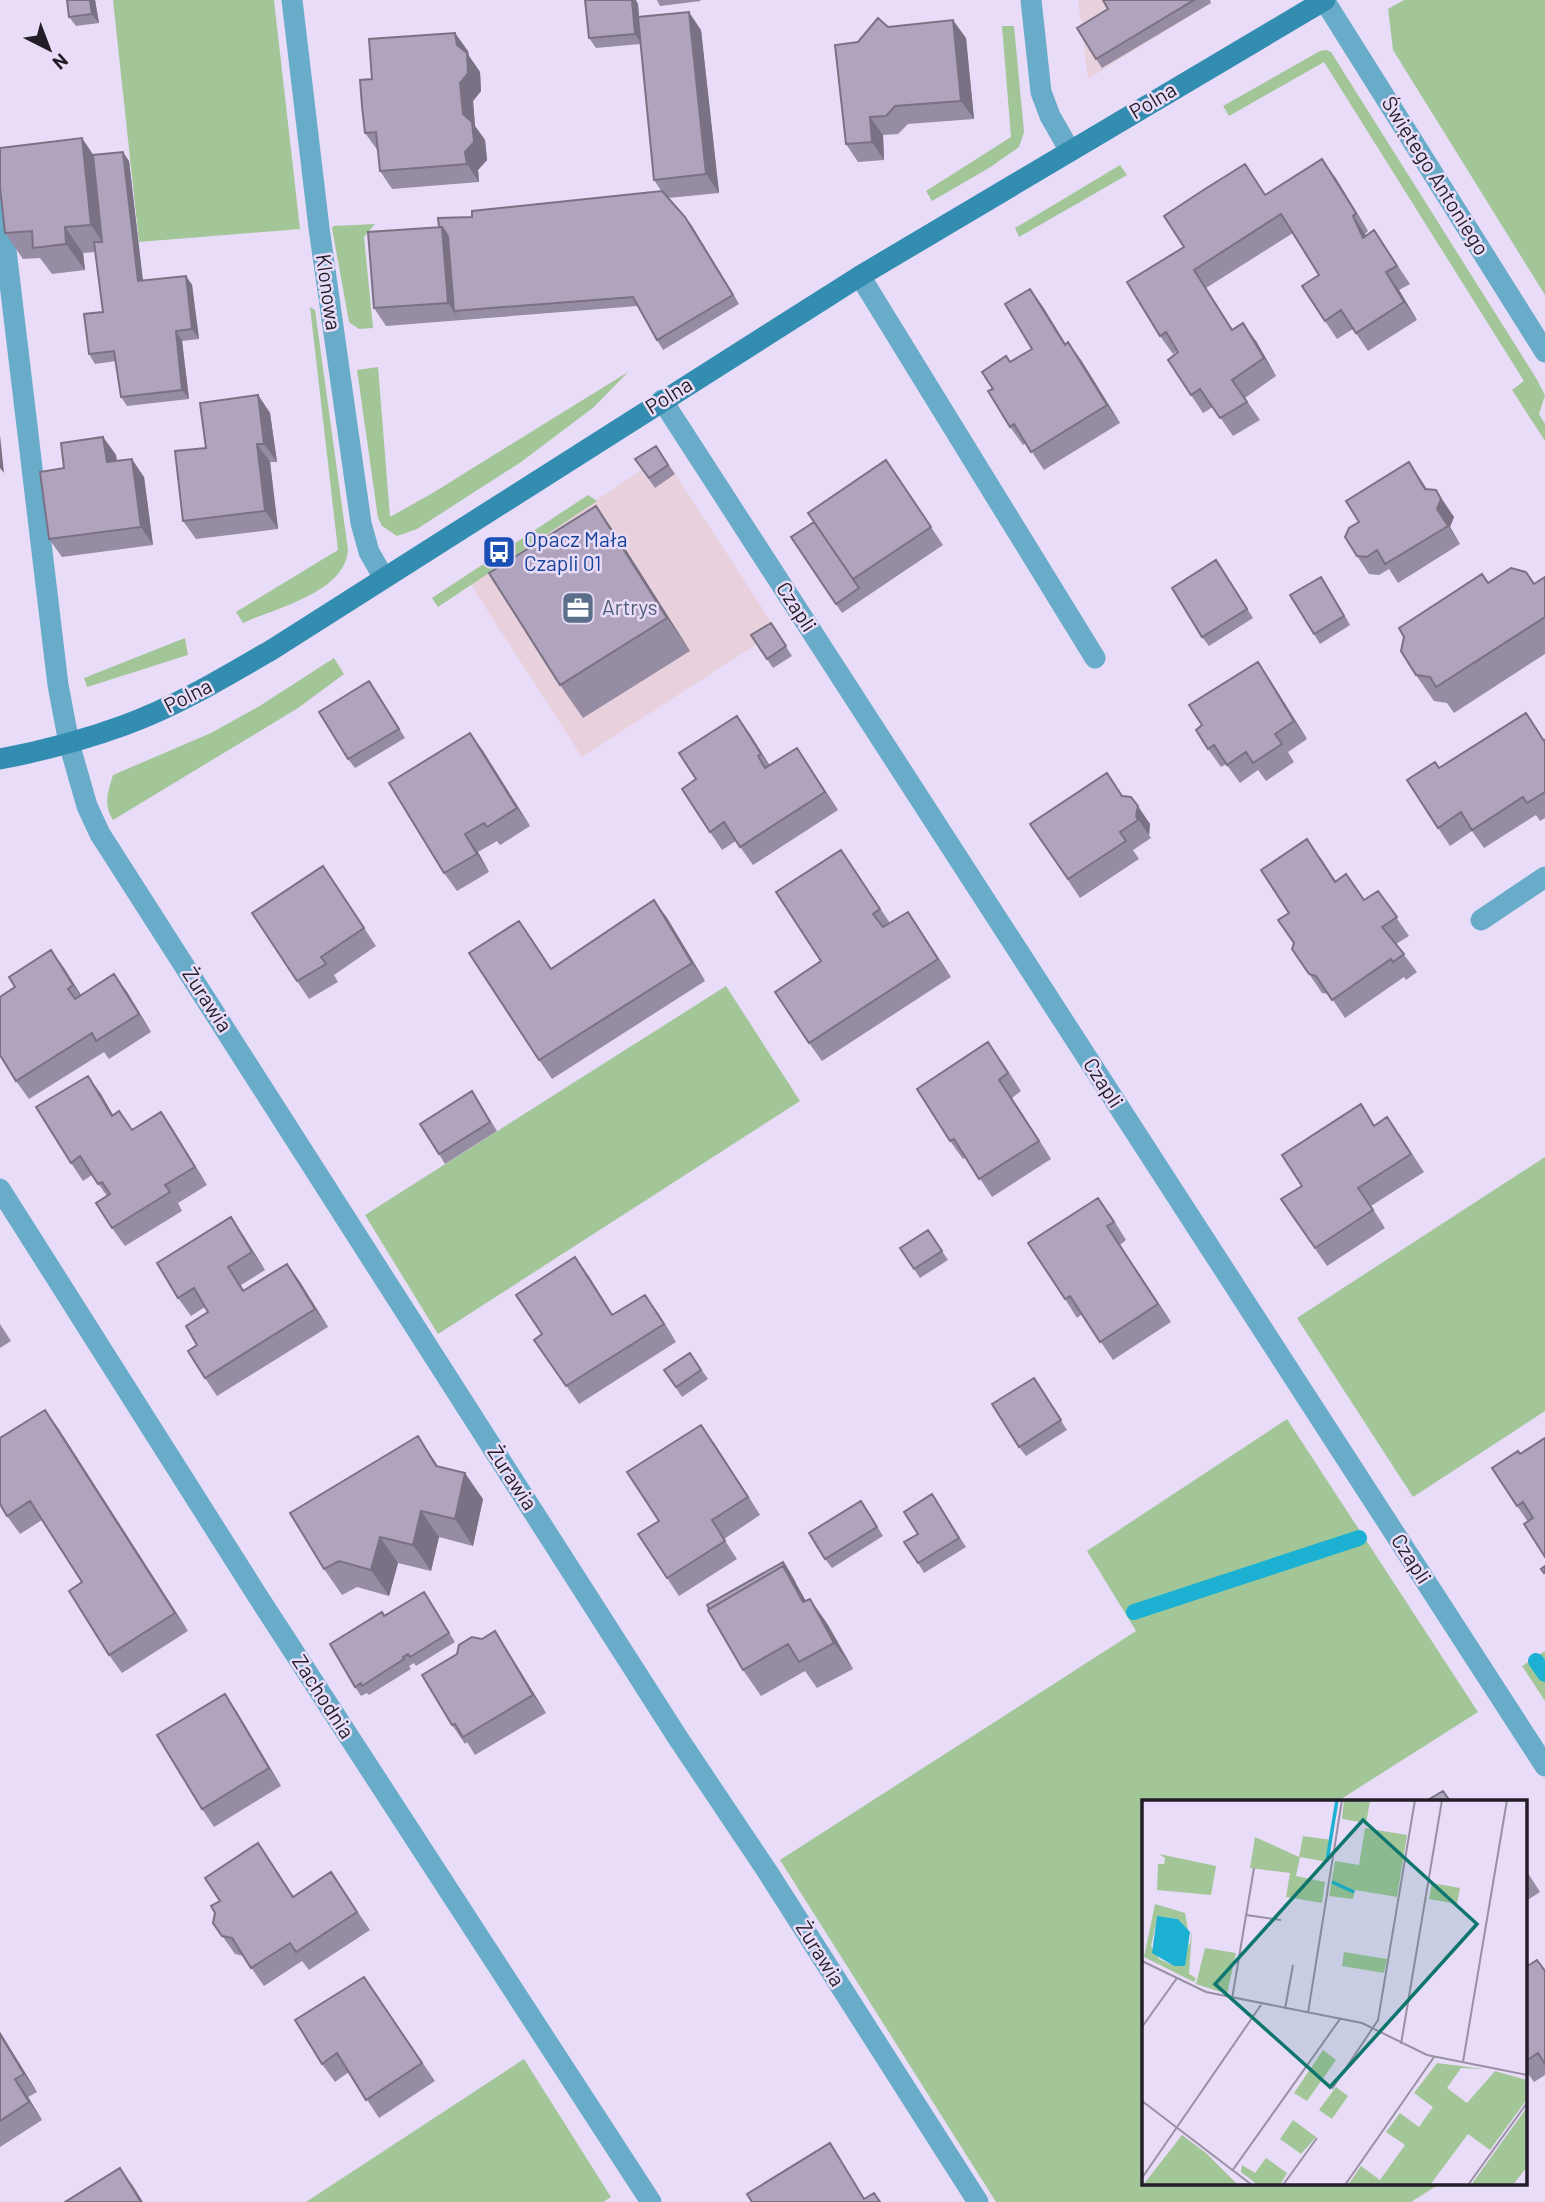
<svg xmlns="http://www.w3.org/2000/svg" width="1545" height="2202" viewBox="0 0 1545 2202" font-family="Barlow,sans-serif">
<rect width="100%" height="100%" fill="#e9dcf8"/>
<path fill="#e8d1dd" d="M1078 0H1210L1211 3 1088 79 1082 31 1086 28 1080 18Z
M663 455 777 631 582 757 471 585Z"/>
<path fill="#a2c698" d="M113 0H274L300 229 139 242Z
M1404 0H1545V295L1393 50 1388 9Z
M1002 26H1014L1024 132 1019 147 989 168 932 201 926 191 1011 137Z
M1326 50 1331 52 1536 378 1545 395 1539 414 1545 424V441L1512 390 1524 381 1324 62 1229 116 1223 106 1320 51Z
M1120 165 1127 175 1019 237 1015 228Z
M375 224 364 237 373 328 359 329 349 322 332 228 334 226Z
M310 307 315 310 348 550C345 593 275 608 243 623L236 612 338 550Z
M378 367 390 517 431 494 628 372 594 407 521 462 417 529 397 536 382 526 378 518 357 370Z
M588 495 597 501 438 607 432 598Z
M185 638 188 655 87 687 84 678Z
M334 658 344 674 298 708 113 820C103 804 108 792 113 775L211 733 258 707Z
M726 986 800 1101 438 1334 365 1215Z
M1545 1157V1411L1413 1497 1297 1318Z
M1287 1419 1478 1712 1338 1801H1144V2183H1441L1411 2202H996L780 1860 1136 1631 1087 1551Z
M1545 1651V1701L1522 1666Z
M524 2059 611 2197 603 2202H306Z"/>
<g fill="none" stroke-linecap="round" stroke-linejoin="round">
<path stroke="#1cb1d2" stroke-width="16" d="M1134 1612 1359 1538
M1536 1661 1545 1674"/>
<path stroke="#68acca" stroke-width="21" d="M0 200 58 685 69 743
M860 276 1095 658"/>
<path stroke="#68acca" stroke-width="21" d="M292 0 319 228 361 523 369 552 384 578
M1031 0 1041 92 1050 116 1070 151
M1324 0 1545 352
M662 400 1545 1766
M69 743 87 806 100 834 678 1738 767 1871 978 2202
M1481 920 1545 877
M0 1189 257 1595 651 2202"/>
<path stroke="#338db1" stroke-width="21" d="M0 759C42 751 84 740 125 725 177 706 225 677 273 649L860 276 1325 0"/>
</g>
<path fill="#968ca3" d="M95 0 99 23 76 26 69 17Z
M657 0H700L701 1 660 6Z
M1103 0H1210L1211 3 1102 68 1096 59 1108 9Z
M638 4 639 17 701 30 719 193 668 198 692 226 739 304 663 350 657 340 638 306 386 326 374 308 439 227 472 217 662 192 654 180 640 44 596 48 589 38Z
M888 27 966 38 974 119 908 124 898 134 883 135 884 160 858 162 846 144 858 42Z
M468 51 469 56 480 72 481 91 473 101 475 126 485 140 487 160 478 170 479 182 392 189 380 171 378 151 365 133 372 79Z
M82 138 93 155 129 161 143 281 186 276 192 285 199 339 182 341 189 399 127 406 121 397 116 361 95 364 89 354 103 312 95 252 83 253 85 270 52 274 40 258 23 259 5 233Z
M1335 177 1368 231 1365 234 1366 236 1386 248 1410 284 1399 290 1417 320 1368 351 1353 329 1337 339 1325 321 1319 275 1293 233 1206 288 1232 329 1256 341 1276 376 1245 398 1260 420 1233 436 1213 407 1203 413 1191 395 1178 352 1177 351 1173 354 1160 336 1184 247 1265 195Z
M1030 289 1043 307 1066 344 1081 360 1120 423 1044 470 1026 443 1023 445 1010 427 993 389 1011 362 1032 349Z
M258 395 270 413 277 462H270L278 529 196 539 183 521 206 448Z
M103 437 116 455 117 461 144 477 153 545 62 557 49 539 64 468Z
M656 446 675 474 655 488 635 459Z
M886 460 943 545 842 613 791 537 814 522Z
M1409 462 1427 489 1454 517 1450 527 1460 544 1398 583 1389 569 1379 575 1369 574 1357 556 1359 522Z
M596 506 619 539 690 651 583 718 560 685Z
M1223 570 1253 618 1209 646 1202 637Z
M1321 577 1350 625 1320 644 1314 634Z
M1545 577V654L1454 713 1447 703 1434 701 1416 675 1489 583 1534 584Z
M771 623 792 656 773 668 767 659Z
M1258 662 1270 680 1307 739 1288 752 1294 762 1266 781 1258 770 1240 783 1226 764 1221 767 1208 749 1202 725Z
M376 691 405 738 355 768 348 759Z
M737 716 769 765 809 766 838 810 753 865 736 841 722 850 710 832 696 779Z
M470 733 483 751 530 826 500 845 497 841 478 852 489 872 457 891 444 873Z
M1545 740V818L1540 821 1536 815 1484 848 1472 831 1450 846 1438 828 1439 768Z
M1123 796 1150 824 1149 835 1151 838 1133 850 1139 859 1080 898 1030 824Z
M1320 857 1336 881 1364 900 1378 891 1409 936 1396 944 1417 972 1406 980 1404 977 1345 1018 1329 994 1322 993 1292 949 1294 943 1289 913Z
M323 866 376 946 334 975 338 982 309 999 297 981Z
M853 868 890 923 920 930 951 977 822 1061 809 1043 821 961Z
M654 900 667 918 705 981 552 1079 539 1060 532 939 551 969Z
M64 968 81 995 114 974 127 992 151 1032 109 1059 104 1052 29 1099 16 1081Z
M1001 1060 1021 1091 1012 1098 1051 1159 992 1197 966 1157 963 1159 950 1141Z
M88 1076 113 1115 132 1129 161 1112 173 1130 207 1185 178 1203 182 1211 125 1246 112 1228 107 1196 92 1175 83 1181 71 1163Z
M478 1100 497 1131 445 1164 439 1154Z
M1375 1125 1400 1135 1424 1172 1371 1206 1385 1228 1327 1266 1281 1199 1302 1186Z
M1098 1198 1126 1240 1120 1245 1171 1322 1113 1360 1082 1314 1077 1318 1065 1299Z
M928 1230 948 1260 920 1278 900 1248Z
M243 1235 265 1270 241 1285 244 1290 287 1264 300 1282 328 1327 217 1396 205 1378 197 1345 208 1312 205 1307 191 1316 178 1298Z
M588 1275 613 1315 658 1313 676 1342 579 1404 534 1340 542 1334Z
M0 1324 11 1341 0 1348Z
M690 1353 708 1379 682 1397 664 1370Z
M1040 1388 1067 1430 1026 1456 1019 1447Z
M58 1428 188 1631 122 1673 109 1655 82 1582 42 1520 20 1534 7 1516Z
M714 1443 760 1515 724 1539 737 1559 679 1596 667 1578 659 1521Z
M1520 1454 1545 1557 1528 1522 1517 1506Z
M439 1467 483 1499 473 1546 439 1537 431 1571 398 1563 389 1596 357 1587 342 1595 324 1569Z
M932 1494 966 1547 924 1573 918 1563V1534Z
M868 1511 883 1536 832 1568 825 1559Z
M783 1562 806 1601 810 1599 828 1625 853 1669 817 1688 805 1671 761 1696 743 1670Z
M430 1602 455 1642 416 1666 414 1663 409 1666 411 1669 369 1695 367 1693 361 1696 355 1687 385 1616Z
M507 1650 546 1713 475 1755 467 1742 465 1744 452 1725Z
M225 1694 237 1712 281 1786 214 1827 202 1809Z
M270 1861 294 1897 331 1872 370 1930 309 1970 302 1961 264 1986 243 1956 235 1954 213 1923 220 1901Z
M1526 1870 1540 1892 1526 1901Z
M1526 1967 1545 1971V2075L1534 2082 1526 2071Z
M364 1977 435 2081 379 2118 349 2072 335 2082 322 2064Z
M0 2032 37 2092 28 2097 42 2120 0 2147Z"/>
<path fill="#7a7284" d="M90 0H95L99 23 92 14Z
M632 0H636L638 4 641 43 635 34Z
M689 12 701 30 719 193 706 174Z
M953 20 966 38 974 119 961 101Z
M455 33 468 51 469 56 480 72 481 91 473 101 475 126 485 140 487 160 478 170 479 182 467 164Z
M870 117 883 135 884 160 872 142Z
M82 138 100 165 109 251 91 225Z
M123 152 129 161 144 291 138 281Z
M1322 159 1335 177 1368 231 1356 213Z
M1353 216 1365 234 1376 256 1363 238Z
M685 217 692 226 739 304 733 295Z
M65 227 83 253 85 270 66 244Z
M442 227 455 245 454 311 460 321 448 303Z
M1194 270 1206 288 1244 348 1232 330Z
M1386 272 1399 290 1417 320 1404 302Z
M186 276 192 285 199 339 192 329Z
M1030 289 1043 307 1077 363 1065 345Z
M1243 323 1256 341 1276 376 1264 358Z
M176 331 182 341 189 399 182 390Z
M1068 342 1081 360 1120 423 1107 405Z
M258 395 270 413 277 462 264 444Z
M0 435 4 473 0 468Z
M103 437 116 455 119 480 107 462Z
M257 444 270 462 278 529 265 511Z
M132 459 144 477 153 545 141 527Z
M1409 462 1438 507 1436 490 1454 517 1450 527 1460 544 1448 526Z
M596 506 619 539 690 651 667 618Z
M1321 577 1327 586 1350 625 1344 616Z
M1258 662 1270 680 1307 739 1294 721Z
M737 716 750 734 774 772 761 754Z
M470 733 483 751 530 826 517 808Z
M797 748 809 766 838 810 825 792Z
M1138 806 1150 824 1149 835 1151 838 1136 816Z
M465 834 478 852 489 872 477 854Z
M654 900 667 918 705 981 692 963Z
M908 912 920 930 951 977 938 959Z
M51 950 64 968 86 1003 73 985Z
M114 974 127 992 151 1032 139 1014Z
M88 1076 101 1094 124 1134 112 1116Z
M999 1080 1012 1098 1051 1159 1039 1141Z
M161 1112 173 1130 207 1185 195 1167Z
M1098 1198 1111 1216 1126 1240Z
M231 1217 243 1235 265 1270 252 1252Z
M1107 1226 1120 1245 1171 1322 1158 1304Z
M575 1257 588 1275 624 1333 612 1315Z
M287 1264 300 1282 328 1327 315 1309Z
M645 1295 658 1313 676 1342 664 1324Z
M45 1410 58 1428 188 1631 175 1613Z
M701 1425 714 1443 760 1515 748 1497Z
M418 1436 436 1463 454 1492 436 1466Z
M465 1473 483 1499 473 1546 455 1519Z
M421 1511 439 1537 431 1571 413 1545Z
M380 1537 398 1563 389 1596 371 1570Z
M783 1562 789 1571 821 1628 803 1602 783 1566Z
M810 1599 828 1625 853 1669 834 1643Z
M495 1631 507 1650 546 1713 533 1695Z
M225 1694 237 1712 281 1786 269 1768Z
M0 2032 37 2092 24 2074 0 2034Z
M15 2079 28 2097 42 2120 29 2102Z
M120 2168 133 2186 143 2202H141Z"/>
<path fill="#afa3bd" stroke="#7a7284" stroke-width="2" d="M67 0H90L92 14 69 17Z
M585 0H632L635 34 589 38Z
M1103 0H1194L1096 59 1077 28 1108 9Z
M689 12 706 174 654 180 638 17Z
M878 18 888 27 953 20 961 101 895 106 886 116 870 117 872 142 846 144 835 45 858 42Z
M455 33 457 45 467 53 468 73 460 83 463 114 472 122 474 142 465 152 467 164 380 171 376 132 365 133 362 106 360 80 372 79 369 39Z
M82 138 91 225 65 227 66 244 33 248 32 231 5 233 0 187V148Z
M123 152 138 281 186 276 192 329 176 331 182 390 121 397 114 351 89 354 84 314 103 312 94 242H102L93 155Z
M1322 159 1356 213 1353 216 1363 238 1374 230 1397 266 1386 272 1404 302 1356 333 1341 310 1325 321 1302 286 1319 275 1281 214 1194 270 1232 330 1243 323 1264 358 1232 380 1247 402 1220 418 1200 389 1191 395 1168 360 1178 352 1166 332 1160 336 1127 282 1184 247 1164 216 1205 189 1245 164 1265 195Z
M662 191 685 217 733 295 657 340 633 297 454 311 448 236 442 227H439L438 218 472 217V211Z
M442 227 448 303 374 308 368 232Z
M1030 289 1065 345 1068 342 1107 405 1031 452 1014 424 1010 427 988 391 993 389 982 372 1006 356 1010 362 1032 349 1005 304Z
M258 395 264 444H257L265 511 183 521 175 451 206 448 200 403Z
M103 437 107 462 132 459 141 527 49 539 40 472 64 468 61 443Z
M656 446 668 465 649 478 635 459Z
M886 460 931 527 853 579 808 513Z
M1409 462 1425 489 1436 490 1441 499 1437 509 1448 526 1385 564 1377 550 1367 557 1357 556 1345 537 1349 528 1359 522 1346 501Z
M596 506 667 618 560 685 489 573Z
M814 522 859 588 836 604 791 537Z
M1216 560 1247 609 1202 637 1172 588Z
M1511 568 1526 572 1534 584 1545 577V617L1436 687 1430 677 1416 675 1401 651 1404 637 1399 628 1482 574 1488 583Z
M1321 577 1344 616 1314 634 1290 595Z
M771 623 786 646 767 659 751 635Z
M1258 662 1294 721 1275 734 1282 744 1253 763 1246 752 1227 765 1214 745 1208 749 1196 730 1202 725 1189 705Z
M369 681 399 729 348 759 319 712Z
M1526 713 1544 741 1545 740V792L1527 803 1523 797 1472 830 1461 812 1438 828 1407 780 1435 762 1439 768Z
M737 716 761 754 758 756 765 768 797 748 825 792 740 847 724 822 710 832 682 789 696 779 679 753Z
M470 733 517 808 487 827 484 823 465 834 477 854 444 873 389 783Z
M1107 773 1122 796 1131 797 1138 806 1136 816 1138 820 1120 832 1126 841 1068 879 1030 824Z
M1307 839 1335 882 1346 874 1364 900 1378 891 1397 917 1382 927 1404 954 1393 962 1391 959 1332 1000 1316 976 1309 974 1292 949 1294 943 1278 920 1289 913 1261 870Z
M841 850 880 909 873 914 883 927 908 912 938 959 809 1043 775 992 821 961 776 892Z
M323 866 364 928 321 957 326 964 297 981 252 913Z
M654 900 692 963 539 1060 469 953 519 921 551 969Z
M51 950 73 985 68 989 75 999 114 974 139 1014 96 1041 92 1033 16 1081 0 1055V997L15 987 9 977Z
M988 1042 1008 1073 999 1080 1039 1141 979 1179 954 1139 950 1141 917 1089Z
M88 1076 112 1116 119 1111 132 1130 161 1112 195 1167 165 1185 170 1192 112 1228 96 1203 110 1194 102 1182 98 1184 80 1156 71 1163 36 1107Z
M472 1091 490 1122 439 1154 420 1124Z
M1361 1104 1374 1126 1387 1117 1411 1154 1358 1188 1373 1210 1315 1248 1281 1199 1302 1186 1282 1155Z
M1098 1198 1114 1222 1107 1226 1158 1304 1100 1342 1070 1296 1065 1299 1028 1243Z
M231 1217 252 1252 228 1267 243 1291 287 1264 315 1309 205 1378 188 1351 197 1345 186 1326 208 1312 194 1288 178 1298 157 1263Z
M928 1230 942 1251 914 1269 900 1248Z
M575 1257 612 1315 645 1295 664 1324 566 1386 534 1340 542 1334 516 1295Z
M690 1353 701 1370 676 1387 664 1370Z
M1034 1378 1061 1420 1019 1447 992 1404Z
M45 1410 175 1613 109 1655 69 1591 82 1582 30 1501 7 1516 0 1504V1438Z
M701 1425 748 1497 712 1520 725 1541 667 1578 638 1534 659 1521 627 1472Z
M418 1436 436 1466 465 1473 455 1519 421 1511 413 1545 380 1537 371 1570 339 1561 324 1569 290 1513Z
M1545 1438V1557L1524 1524 1533 1518 1523 1502 1517 1506 1492 1468 1518 1451 1520 1454Z
M932 1494 959 1538 918 1563 904 1542 918 1534 904 1512Z
M861 1501 877 1527 825 1559 809 1533Z
M783 1562 795 1583 783 1566 709 1609 707 1605Z
M783 1566 803 1602 810 1599 834 1643 799 1662 788 1644 743 1670 708 1610Z
M1545 1566V1572L1544 1573 1541 1569Z
M424 1592 449 1633 410 1657 408 1654 403 1657 404 1659 362 1686 361 1683 355 1687 330 1644 382 1612 384 1616Z
M495 1631 533 1695 463 1737 455 1724 452 1725 422 1675 457 1654 459 1645 472 1637 482 1639Z
M225 1694 269 1768 202 1809 157 1735Z
M1443 1791 1450 1801H1426Z
M258 1843 293 1897 331 1872 357 1912 296 1952 290 1943 251 1968 232 1938 222 1936 213 1923 215 1913 211 1906 220 1901 205 1878Z
M1537 1960 1545 1971V2064L1538 2053 1526 2061V1967Z
M364 1977 422 2063 366 2100 337 2053 322 2064 295 2020Z
M0 2034 24 2074 15 2079 29 2102 0 2121Z
M830 2143 864 2199 874 2193 880 2202H752L747 2194Z
M120 2168 141 2202H65Z"/>
<defs>
<symbol id="bus-square" viewBox="-11 -11 22 22"><rect x="-9" y="-9" width="18" height="18" rx="4" fill="#1a4fb4" stroke="#e9dcf8"/><path d="M-5-6H5V4H4V6H2V4H-2V6H-4V4H-5ZM-3.5-4V0h7V-4ZM-3.5 1.2v1.5H-2V1.2ZM2 1.2v1.5H3.5V1.2Z" fill="#fff"/></symbol>
<symbol id="office-square" viewBox="-11 -11 22 22"><rect x="-9" y="-9" width="18" height="18" rx="4" fill="#5c6f8a" stroke="#e9dcf8"/><path d="M-6-3h4V-5.5h4V-3h4V5H-6ZM-1-4.5V-3h2v-1.5ZM-6 0V1H6V0Z" fill="#fff"/></symbol>
</defs>
<g fill-rule="evenodd">
<use href="#bus-square" x="480" y="533" width="38" height="38"/>
<use href="#office-square" x="559" y="589" width="38" height="38"/>
</g>
<g text-anchor="middle" stroke-width="5" stroke-linejoin="round" paint-order="stroke">
<g font-size="21" fill="#221d27" stroke="#e9dcf8">
<text transform="translate(1153 101) rotate(-31)" y="7">Polna</text>
<text transform="translate(1435 176) rotate(58)" y="7">Świętego Antoniego</text>
<text transform="translate(328 292) rotate(82)" y="7">Klonowa</text>
<text transform="translate(669 396) rotate(-32)" y="7">Polna</text>
<text transform="translate(796 607) rotate(57)" y="7">Czapli</text>
<text transform="translate(188 696) rotate(-27)" y="7">Polna</text>
<text transform="translate(207 1000) rotate(57)" y="7">Żurawia</text>
<text transform="translate(1103 1083) rotate(57)" y="7">Czapli</text>
<text transform="translate(512 1478) rotate(57)" y="7">Żurawia</text>
<text transform="translate(1411 1559) rotate(57)" y="7">Czapli</text>
<text transform="translate(323 1697) rotate(57)" y="7">Zachodnia</text>
<text transform="translate(820 1954) rotate(58)" y="7">Żurawia</text>
</g>
<g font-size="21" fill="#164399" stroke="#e9dcf8" text-anchor="start">
<text x="524" y="547">Opacz Mała<tspan x="524" dy="24">Czapli 01</tspan></text>
</g>
<g font-size="21" fill="#4e5e75" stroke="#e9dcf8" text-anchor="start">
<text x="602" y="615">Artrys</text>
</g>
</g>
<g transform="translate(1142 1800)">
<rect width="385" height="385" fill="#e9dcf8"/>
<path d="M202 0 228 2 224 23 200 19ZM223 28 265 35 255 97 213 90 211 99 187 96 193 61 217 65ZM161 36 190 40 186 62 158 57 154 76 183 82 180 103 144 97 148 73 108 68 113 37 157 57ZM17 54 74 66 69 95 15 90 16 64H22L23 58ZM290 83 318 88 315 104 287 99ZM13 104 43 113 46 130 36 119 22 117 14 123 9 146 17 159 32 166 48 143 50 131 47 174 54 178 52 182 2 157ZM63 148 94 153 85 194 54 184ZM202 152 245 159 242 173 200 166ZM181 250 194 260 165 301 152 293ZM295 263 342 269 319 268 305 288 325 303 353 271 385 280V299L348 350 326 334 288 385H206L219 366 238 380 263 345 244 332 258 313 277 327 291 307 272 293ZM194 287 206 296 190 319 177 310ZM385 307 384 368 371 385H329ZM151 320 174 337 159 354 138 339ZM40 335 64 353 96 385H1ZM124 358 145 373 138 385H116L99 372 100 365 113 373Z" fill="#a2c698"/>
<path d="M15 116 36 119 48 132 43 166H32L10 153Z" fill="#1cb1d2"/>
<path fill="none" stroke="#1cb1d2" stroke-width="3.5" d="M185 61 195 0M190 82 212 92"/>
<path fill="none" stroke="#9990a4" stroke-width="2" d="M104 115 139 120M0 161 64 192 220 223 285 255 385 275M90 199 112 68M143 209 151 165M166 213 200 0M0 227 35 178M259 244 300 0M321 262 365 0M190 289 236 220 273 0M0 301 110 385M90 371 198 219M0 378 119 205M141 385 175 338M203 385 292 257M326 385 385 303"/>
<path fill="#0f766e" fill-opacity="0.15" stroke="#0f766e" stroke-width="3.5" d="M221 20 335 124 188 287 73 184Z"/>
<rect width="385" height="385" fill="none" stroke="#221d27" stroke-width="3.5"/>
</g>
<g transform="translate(49 49) rotate(138)" stroke="#e9dcf8" stroke-width="5" paint-order="stroke">
<path d="M0-5L12 26L0 18L-12 26Z" fill="#221d27"/>
<text y="-10" font-size="19" font-weight="bold" text-anchor="middle" fill="#221d27">N</text>
</g>
</svg>
